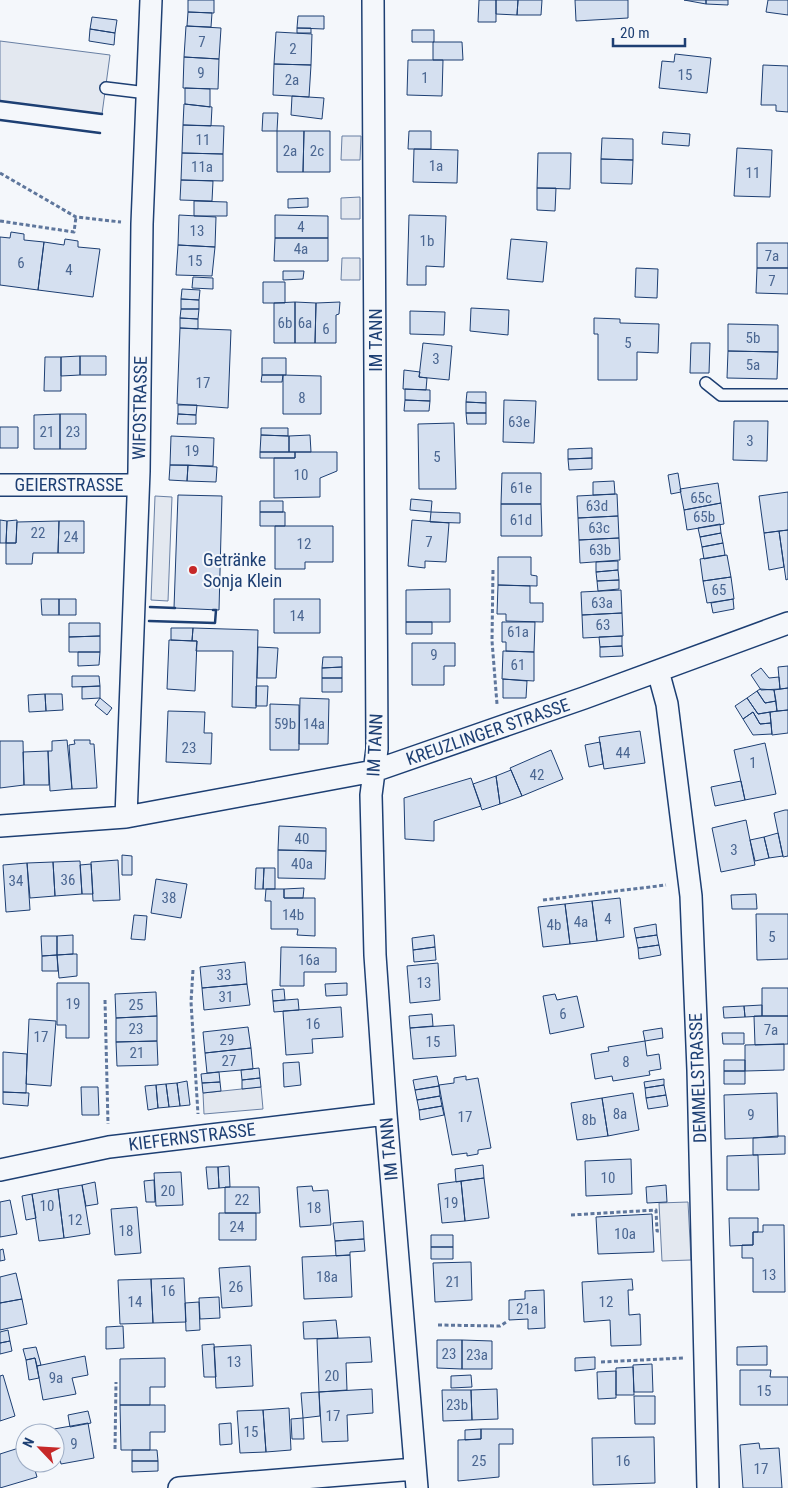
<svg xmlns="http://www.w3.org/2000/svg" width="788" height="1488" viewBox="0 0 788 1488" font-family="'Roboto Condensed',sans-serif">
<rect width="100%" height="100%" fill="#f4f7fb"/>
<path fill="#e3e8f0" stroke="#687fa3" d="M0 41 110 55 102 114 0 101Z
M342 136H361L360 160H341Z
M360 197V219H341V198Z
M342 258H360V280H341Z
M155 496 172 497 168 601 151 600Z
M261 1087 263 1109 204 1114 203 1093Z
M688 1202 691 1260 662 1261 659 1203Z"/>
<path fill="#d5e0f0" stroke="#1d3f73" d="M188 0H214V13L188 12Z
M479 0H496V22H478Z
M496 0H518L517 15 496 14Z
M518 0H542L541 15H517Z
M575 0H628V18L576 21Z
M684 0H706V4Z
M706 0H728V5L706 4Z
M768 0H788V15L766 12Z
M188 12 212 13 211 27 187 26Z
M298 16H324V29L297 28Z
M92 17 117 20 115 33 90 29Z
M186 26 221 28 219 59 184 57Z
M297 28H311V33H297Z
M90 29 115 33 114 45 89 41Z
M412 30H434V42H412Z
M276 32 312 34 311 65 274 64Z
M433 42H462L463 60H433Z
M675 54 711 58 707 93 659 88 662 61 674 62Z
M184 57 219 59 218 89 183 88Z
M408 60H443L442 96 407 95Z
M274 64 311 65 309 97 273 95Z
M763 65 788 66V112L776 111V105H761Z
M185 88 210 89V107L185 104Z
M292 96 324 98 322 119 291 115Z
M184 104 212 107 211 126 183 125Z
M263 113H278L277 131H262Z
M183 125 224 126 223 154 182 153Z
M277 131H304L303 172H277Z
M304 131H330V172H303Z
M409 131H431V149H408Z
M663 132 690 134 689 146 662 144Z
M602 138 633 139V160L601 159Z
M737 148 772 150 770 197 734 196Z
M414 149 458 150 457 183 413 182Z
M182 153 223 154V181L181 180Z
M538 153H571L570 189 537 188Z
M601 159 633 160 632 184 601 183Z
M181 180 213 181 212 201 180 200Z
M537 188H556L555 211 537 210Z
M308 198V207L288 208V199Z
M194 201 227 202V216H194Z
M179 215 216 217 215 247 178 245Z
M275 215 328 216V238H275Z
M409 215 446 216 444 267 426 266V285H407Z
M11 232 24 234V240L44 242 38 290 0 285V237L10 238Z
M275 238H328V261H274Z
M65 239 78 241V247L100 249 93 297 38 290 44 242 64 245Z
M511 239 547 242 543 282 507 279Z
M757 243H788V268H757Z
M178 245 215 247 212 276 176 275Z
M636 268 658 269 657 298 635 297Z
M757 268H788V294L756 293Z
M283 271H304L303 279 283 280Z
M193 277 213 278V289L192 288Z
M263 282H285V303H263Z
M182 289 200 290 199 300 181 299Z
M181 299 199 300V309H181Z
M295 302 316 303 315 343H295Z
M295 302V343H274V303Z
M340 302 339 314 336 315V343H315L316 303Z
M471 308 509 310 508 335 470 331Z
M181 309H199L198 319 180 318Z
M410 311 445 312 444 335 410 334Z
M180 318 198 319V329L180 328Z
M594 318 620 319V323L659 324 658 353 637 352V380H598V334H594Z
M728 324 778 325V352L728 351Z
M180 328 231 330 228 408 177 404Z
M423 343 452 346 449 380 419 377Z
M691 343H710L709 373H690Z
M728 351 778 352 777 379 727 378Z
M80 356H106V375H80Z
M80 356V375L61 376V357Z
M45 357H61V391H44Z
M262 358H286V375H262Z
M404 370 420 372 419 377 427 378 426 390 403 389Z
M262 375H283L282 382H261Z
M283 375 321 376V414H283Z
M405 389 430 390V401L405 400Z
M467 392H486V403L466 402Z
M405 400 430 401 429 411H404Z
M504 400 536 401 534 443 503 442Z
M466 402 486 403V413H466Z
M178 405H197L196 415 178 414Z
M466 413H486V424H467Z
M60 414V449H34V415Z
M60 414H86V449H60Z
M178 414 196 415V424H177Z
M734 421H768L767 461 733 460Z
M454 423 456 489H419L418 424Z
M0 427H18V448H0Z
M261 428H288V436L261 435Z
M261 435 289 436V452H260Z
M310 435 311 452H289V436Z
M171 436 214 438 213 466 170 465Z
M592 448V458L568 459V449Z
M260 452H295V458H260Z
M295 452H337V471L320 478V497L274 498V458H295Z
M592 458V469L569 470 568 459Z
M170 465H188L187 481 169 480Z
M188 465 217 467 216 482 187 481Z
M502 473H541V504H501Z
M678 473 681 492 671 494 668 475Z
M614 481 615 494 593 495V482Z
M718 483 721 503 684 510 680 489Z
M788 492V530L764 533 759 496Z
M617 494 618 516 578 518 577 496Z
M178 495 222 496 219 610 174 608Z
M411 499 432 501 431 512 410 510Z
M260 501H283V512H260Z
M721 503 724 524 687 530 684 510Z
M501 504H541L542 536H501Z
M260 512H285V526H260Z
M431 512 460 513V523L430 522Z
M618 516 619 538 579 540 578 518Z
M0 520 7 521 6 543H0Z
M17 520 16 543H6L7 521Z
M412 520 449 523 446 562 425 561V568L408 566Z
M59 521 58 553H33L32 564H6V543H16L17 522Z
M59 521H84V553H58Z
M720 524 721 533 700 537 698 528Z
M275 526H333V562H305V569H275Z
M788 530V579L786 580 779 531Z
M779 531 784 567 769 570 764 533Z
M721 533 723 543 702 547 700 537Z
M619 538 620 560 580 563 579 540Z
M723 543 725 555 704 559 702 547Z
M727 555 731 577 703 581 700 559Z
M498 557H531V575L537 576V586L498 585Z
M618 561V570L596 572V562Z
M618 570 619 580 597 581 596 572Z
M731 577 734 599 707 603 703 581Z
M619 580V589L598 591 597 581Z
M498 585 530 586V603H543V622L506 621V614H497Z
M450 589V622H406V590Z
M621 590 622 613 582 615 581 592Z
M41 599H59V615H42Z
M59 599H76V615H59Z
M274 599H320V633H274Z
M733 599 734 609 713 613 711 603Z
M622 613 623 636 583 638 582 615Z
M406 622H432V634H406Z
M502 622H535L534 652 506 651V642H502Z
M69 623H100V636L69 637Z
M171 628H193L192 641 171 640Z
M193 628 258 630 256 708 232 707 233 651H196L197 641H192Z
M100 636V652H69V637Z
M622 636V646L600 647 599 637Z
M169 640 197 641 195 691 167 689Z
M412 643H455V666H444V685H412Z
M622 646 623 656 600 657V647Z
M258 647 278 648 276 678H257Z
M503 651 534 652V681L502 679Z
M78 652H100L99 665 78 666Z
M323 657H342V667L322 668Z
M788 666V688L780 689 778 667Z
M342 667V678H322V668Z
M761 668 769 678 779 677 780 689 761 690 751 675Z
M72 676H99L100 686 72 687Z
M322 678H342V692H322Z
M503 679 527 681 526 698H503Z
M100 686V698L82 699V687Z
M256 686H268L267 706H256Z
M788 688V710L777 711 774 690Z
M760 689 774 690 776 701 765 703 757 691Z
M757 691 765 703 776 701 777 711 758 714 747 698Z
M45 694 46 711 29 712 28 695Z
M45 694H62L63 710 46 711Z
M100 698 112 708 107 715 95 705Z
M300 698 329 699 328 744H299Z
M747 698 758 714 770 712 771 723 760 724 753 712 743 719 735 706Z
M270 704 299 705V750H270Z
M788 710V733L772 735 770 712Z
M168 711 205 712 204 733H212L211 764 166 762Z
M753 712 760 724 771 723 772 734 753 735 743 719Z
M640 731 645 763 604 769 599 737Z
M67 740 72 789 50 791 48 751H52V741Z
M74 740H90V744H94L97 788 72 789 69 745 75 744Z
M0 741H23L24 785 0 788Z
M600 742 603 764 589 767 585 745Z
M765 743 776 794 745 800 734 750Z
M551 750 563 779 522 796 510 768Z
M48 751 49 785H24L23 752Z
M511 770 522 796 500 804 496 776Z
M496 776 500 804 482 810 473 784Z
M471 778 481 806 434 821V841L405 839 404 798Z
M741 781 745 800 715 806 711 787Z
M785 810H788V856L783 857 774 813Z
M746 820 755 865 721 872 712 828Z
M279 826 326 828V851L278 850Z
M778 833 783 856 769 858 764 837Z
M764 837 769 858 755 861 750 840Z
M278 850 326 851 325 879 278 878Z
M122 855 132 856V875H122Z
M118 860 120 900 93 901 91 862Z
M80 861 82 894 55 896 53 862Z
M53 862 55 896 30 898 27 863Z
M27 863 30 910 6 912 3 865Z
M91 864 93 894H82L80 865Z
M256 868H264L263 889H255Z
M264 868H275V889H263Z
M156 879 187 884 181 918 151 913Z
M304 888 303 898H284V889Z
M266 889H284V898H315V936L297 935 298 929H271V901H265Z
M756 894 757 909H732L731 895Z
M620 898 624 937 597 941 592 901Z
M592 901 597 941 570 944 565 904Z
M565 904 570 944 543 947 538 907Z
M756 914H788V959L757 960Z
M134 915 147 916 145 940 131 939Z
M656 924 657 935 636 938 634 928Z
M73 935V954L57 955V936Z
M434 935 435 947 413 950 412 938Z
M657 935 659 945 638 948 636 938Z
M41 936H57V955L42 956Z
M659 945 661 955 639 959 638 948Z
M281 947 336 948V972H304V986H280Z
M435 947 436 960 414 962 413 950Z
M73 954H77V976L59 978 57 955Z
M57 955 58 971H42V956Z
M245 962 247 984 202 988 200 967Z
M438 963 440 1000 410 1003 407 966Z
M57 983H89V1038H66V1025H57Z
M347 983V995L326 996 325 984Z
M247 984 250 1005 204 1010 202 988Z
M762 988H788V1016H762Z
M284 989 285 1000 273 1001 272 990Z
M156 992 157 1016 116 1018 115 994Z
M555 994 557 1000 577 996 584 1027 550 1034 543 996Z
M298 999 299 1010 274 1012 273 1001Z
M762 1005V1016L745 1017 744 1006Z
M744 1006 745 1017 724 1018 723 1007Z
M341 1007 343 1037 312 1039 313 1053 286 1055 283 1011Z
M432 1014 433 1026 410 1028 409 1016Z
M157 1016V1041L116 1042V1018Z
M754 1016H788V1044L755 1045Z
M29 1019 56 1021 51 1086 26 1084Z
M454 1025 456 1056 413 1059 410 1028Z
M248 1027 251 1048 205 1053 203 1032Z
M662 1028 663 1038 645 1041 643 1031Z
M722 1033H744V1044H723Z
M157 1041 158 1065 117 1066 116 1042Z
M645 1041 647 1056 659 1054 661 1069 649 1071 650 1075 613 1081 612 1076 595 1079 591 1054 609 1051 608 1047Z
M784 1044V1070L745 1071V1045Z
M251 1048 253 1069 207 1073 205 1053Z
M3 1052 27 1054 26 1093 3 1092Z
M724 1060H745V1071H724Z
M299 1062 301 1085 284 1087 283 1063Z
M259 1068 260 1078 242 1080 241 1070Z
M724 1071H745V1084H724Z
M219 1072 220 1082 202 1083 201 1074Z
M437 1076 439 1086 415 1090 413 1080Z
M466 1076V1080L478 1078 491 1148 478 1150V1154L467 1156V1153L452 1155 439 1085 454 1083V1078Z
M260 1078 261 1087 242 1089V1080Z
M664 1079V1085L645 1088 644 1082Z
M187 1081 190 1105 180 1106 177 1083Z
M220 1082 221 1091 203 1093 202 1083Z
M177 1083 180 1106 169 1107 166 1084Z
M166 1084 169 1107 158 1108 156 1085Z
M156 1085 158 1108 148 1110 145 1086Z
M664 1085 666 1095 646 1098 645 1088Z
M439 1086 440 1096 417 1100 415 1090Z
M81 1087H98L99 1115H82Z
M3 1092 29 1093 28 1106 3 1104Z
M633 1093 639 1130 608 1136 602 1098Z
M777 1093 778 1137 725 1139 724 1095Z
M666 1095 668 1106 648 1109 646 1098Z
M440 1096 442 1106 419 1110 417 1100Z
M602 1098 608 1136 577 1140 571 1103Z
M442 1106 444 1115 420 1120 419 1110Z
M778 1136H785V1154L753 1155V1138Z
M753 1155H758L759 1190H727V1156Z
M631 1159 632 1194 586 1196 585 1161Z
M483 1165 484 1178 456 1182 455 1169Z
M229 1166 230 1187 219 1188 218 1167Z
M206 1167H218L219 1188 208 1189Z
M181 1172 183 1205 156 1206 154 1173Z
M484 1178 489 1218 465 1221 461 1181Z
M154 1180 155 1202H146L144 1181Z
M461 1181 465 1221 442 1223 438 1184Z
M95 1182 98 1204 86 1206 82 1185Z
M82 1185 90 1234 64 1238 58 1189Z
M666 1185 667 1202 647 1203 646 1187Z
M312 1186 313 1191 328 1190 331 1225 300 1227 297 1187Z
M225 1187H259L260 1213H225Z
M58 1189 64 1238 39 1241 32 1194Z
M32 1194 36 1218 26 1220 22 1196Z
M10 1200 17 1234 0 1237V1202Z
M137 1207 141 1253 115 1255 111 1209Z
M219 1213H256V1240H219Z
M652 1214 654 1252 598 1254 596 1217Z
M729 1218H758V1232H753V1245L730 1246Z
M363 1221 364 1239 335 1241 333 1223Z
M763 1225H784L785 1292H753V1258H742V1245H753V1232H763Z
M431 1235H453V1247H431Z
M364 1239 365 1251 350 1252V1255L336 1256 335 1241Z
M431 1247H453V1259H431Z
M3 1249 5 1260 0 1261V1250Z
M350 1255 352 1297 304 1299 302 1257Z
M471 1262 472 1300 435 1302 433 1263Z
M250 1266 252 1306 222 1308 219 1268Z
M16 1273 22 1299 0 1303V1277Z
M184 1278 186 1322 153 1323 151 1279Z
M151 1279 153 1323 120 1324 118 1280Z
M632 1279 633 1290H628L629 1315 640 1314 641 1345 611 1346 610 1320 584 1322 582 1282Z
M544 1290 545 1328 528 1329V1319L509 1320V1300L525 1299V1291Z
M219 1297 220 1318 200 1319 199 1298Z
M22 1299 27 1324 0 1330V1303Z
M199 1302 200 1330 186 1331 185 1303Z
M336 1320 338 1338 304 1339 303 1322Z
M123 1326 124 1348 106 1349V1327Z
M8 1330 10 1341 0 1343V1332Z
M370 1337 372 1362 346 1363 347 1390 319 1392 317 1339Z
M437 1340H462V1369L437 1368Z
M462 1340 492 1341V1369H462Z
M10 1341 12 1351 0 1354V1343Z
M214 1344 216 1377H204L202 1345Z
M251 1345 253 1386 216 1388 214 1347Z
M767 1346V1365H737V1347Z
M36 1347 41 1365 37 1366 35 1358 26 1360 23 1349Z
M85 1356 88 1375 72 1378 76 1394 43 1400 37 1366Z
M595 1357V1369L575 1371V1358Z
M35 1358 39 1378 29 1380 26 1360Z
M165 1358V1387H150V1405H120V1359Z
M652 1364 653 1392H634L633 1365Z
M633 1367 634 1395H616V1368Z
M740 1370H771L770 1377H788V1405H740Z
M616 1371V1398L598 1399 597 1372Z
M3 1375 15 1416 0 1421V1376Z
M471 1375 472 1387 451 1388V1376Z
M372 1389 373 1413 347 1415 348 1441 322 1442 319 1392Z
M497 1389 498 1419 472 1420 471 1390Z
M442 1390H471L472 1420 443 1421Z
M319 1392 320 1416 303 1418 301 1393Z
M634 1396H655V1424H635Z
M120 1405H165V1432H150V1450H121Z
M289 1408 291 1450 266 1452 263 1410Z
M263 1410 266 1452 240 1453 237 1411Z
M88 1411 91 1423 70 1427 68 1415Z
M303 1418 304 1439H292L291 1419Z
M88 1423 94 1458 61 1464 54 1429Z
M231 1423 232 1444 220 1445 219 1424Z
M481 1429H513V1444H499V1477L458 1481V1440L481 1439Z
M481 1429V1439L465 1440V1430Z
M654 1437 655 1483 593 1485 592 1438Z
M759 1443 760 1449 779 1448 782 1488H743L740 1445Z
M25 1446V1463H33L37 1477 0 1488V1454Z
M132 1450H157L158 1461H132Z
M132 1461H158V1471L132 1472Z"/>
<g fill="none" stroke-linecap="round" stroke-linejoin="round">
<defs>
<path id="service" d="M106 88 147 93
M706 383 721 395H788"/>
<path id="minor" d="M373 0 377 749 371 795 375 955 386 1114 417 1488
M0 485H138
M658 671 667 704 691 896 698 1070 708 1488
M126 817 139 471 142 224 151 0
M0 826 126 817 374 771 584 698 788 623
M0 1170 109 1147 386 1114
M179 1488 415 1469"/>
</defs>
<use href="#service" stroke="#1d3f73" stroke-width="14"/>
<use href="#minor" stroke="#1d3f73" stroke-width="24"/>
<path stroke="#5e769c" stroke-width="3" stroke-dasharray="4 2.5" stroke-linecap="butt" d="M0 173 76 217 121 222
M0 221 74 232 76 217
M493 570 492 641 497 704
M543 900 666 885
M193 970 191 1002 198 1114
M105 1000 108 1124
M571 1215 656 1210 657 1231H661
M438 1325 500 1326 508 1321
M601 1362 683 1358
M115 1449 116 1382"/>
<use href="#service" stroke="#f4f7fb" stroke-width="11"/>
<use href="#minor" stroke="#f4f7fb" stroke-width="21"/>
<path stroke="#1d3f73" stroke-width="2.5" d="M0 101 102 114
M0 120 100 133
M150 607 175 608
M149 621 215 623 216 610H213"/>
</g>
<circle fill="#c62828" stroke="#f4f7fb" stroke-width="2" cx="193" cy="570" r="5"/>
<g text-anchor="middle" stroke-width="4" stroke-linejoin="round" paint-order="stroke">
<g font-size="15" fill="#4b6792">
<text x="202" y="47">7</text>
<text x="293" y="54">2</text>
<text x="201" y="78">9</text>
<text x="685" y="80">15</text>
<text x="425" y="83">1</text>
<text x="292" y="85">2a</text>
<text x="203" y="145">11</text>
<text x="290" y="156">2a</text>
<text x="317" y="156">2c</text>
<text x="436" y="171">1a</text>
<text x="202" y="172">11a</text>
<text x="753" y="178">11</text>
<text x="301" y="232">4</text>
<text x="197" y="236">13</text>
<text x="427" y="246">1b</text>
<text x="301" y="254">4a</text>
<text x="772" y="261">7a</text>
<text x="195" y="266">15</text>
<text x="21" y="268">6</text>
<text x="69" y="275">4</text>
<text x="772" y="286">7</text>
<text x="285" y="328">6b</text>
<text x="305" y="328">6a</text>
<text x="326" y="334">6</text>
<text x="753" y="343">5b</text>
<text x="628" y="348">5</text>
<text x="436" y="364">3</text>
<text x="753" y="370">5a</text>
<text x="203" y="388">17</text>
<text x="302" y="403">8</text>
<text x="519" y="427">63e</text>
<text x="47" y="437">21</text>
<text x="73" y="437">23</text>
<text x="750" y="446">3</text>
<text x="192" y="456">19</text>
<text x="437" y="462">5</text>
<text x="301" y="480">10</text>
<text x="521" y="493">61e</text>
<text x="701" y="503">65c</text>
<text x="597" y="511">63d</text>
<text x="704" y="522">65b</text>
<text x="521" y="525">61d</text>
<text x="599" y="533">63c</text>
<text x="38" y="538">22</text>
<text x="71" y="542">24</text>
<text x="429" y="547">7</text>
<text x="304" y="549">12</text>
<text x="600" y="555">63b</text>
<text x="719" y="595">65</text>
<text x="602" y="608">63a</text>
<text x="297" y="621">14</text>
<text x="603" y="630">63</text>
<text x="518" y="637">61a</text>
<text x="434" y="660">9</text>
<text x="518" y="670">61</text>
<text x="285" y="729">59b</text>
<text x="314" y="729">14a</text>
<text x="189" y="753">23</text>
<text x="623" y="758">44</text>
<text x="753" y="768">1</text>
<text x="537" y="780">42</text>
<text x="302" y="844">40</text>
<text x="734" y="855">3</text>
<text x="302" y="869">40a</text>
<text x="68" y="885">36</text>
<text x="16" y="886">34</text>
<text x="169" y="903">38</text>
<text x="293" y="920">14b</text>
<text x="608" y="924">4</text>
<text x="581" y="927">4a</text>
<text x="554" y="930">4b</text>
<text x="772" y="942">5</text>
<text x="309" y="965">16a</text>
<text x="224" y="980">33</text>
<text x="424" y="988">13</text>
<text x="226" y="1002">31</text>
<text x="73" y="1009">19</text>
<text x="136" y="1010">25</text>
<text x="563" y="1019">6</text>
<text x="313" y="1029">16</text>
<text x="136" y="1034">23</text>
<text x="771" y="1035">7a</text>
<text x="41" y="1042">17</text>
<text x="227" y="1045">29</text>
<text x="433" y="1047">15</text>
<text x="137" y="1058">21</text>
<text x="229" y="1066">27</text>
<text x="626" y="1067">8</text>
<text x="620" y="1119">8a</text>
<text x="751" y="1120">9</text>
<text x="465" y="1122">17</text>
<text x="589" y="1125">8b</text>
<text x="608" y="1183">10</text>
<text x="168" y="1196">20</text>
<text x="242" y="1205">22</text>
<text x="451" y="1208">19</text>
<text x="47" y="1211">10</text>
<text x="314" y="1213">18</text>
<text x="75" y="1225">12</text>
<text x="237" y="1232">24</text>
<text x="126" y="1236">18</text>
<text x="625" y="1239">10a</text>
<text x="769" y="1280">13</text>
<text x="327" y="1282">18a</text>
<text x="453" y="1287">21</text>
<text x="236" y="1292">26</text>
<text x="168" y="1296">16</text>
<text x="135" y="1307">14</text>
<text x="606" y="1307">12</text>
<text x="527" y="1314">21a</text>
<text x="449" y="1359">23</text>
<text x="477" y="1360">23a</text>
<text x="234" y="1367">13</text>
<text x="332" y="1381">20</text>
<text x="56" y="1383">9a</text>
<text x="764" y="1396">15</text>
<text x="457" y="1410">23b</text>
<text x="333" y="1421">17</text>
<text x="251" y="1437">15</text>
<text x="74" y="1449">9</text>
<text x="479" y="1466">25</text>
<text x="623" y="1466">16</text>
<text x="761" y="1474">17</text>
</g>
<g font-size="18" fill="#1d3f73" stroke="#f4f7fb">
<text transform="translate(376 340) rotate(-90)" y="6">IM TANN</text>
<text transform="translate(140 408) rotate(-89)" y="6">WIFOSTRASSE</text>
<text x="69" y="491">GEIERSTRASSE</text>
<text transform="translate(488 732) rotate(-19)" y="6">KREUZLINGER STRASSE</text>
<text transform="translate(375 745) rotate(-87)" y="6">IM TANN</text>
<text transform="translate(698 1078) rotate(-92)" y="6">DEMMELSTRASSE</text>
<text transform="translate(192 1137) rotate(-7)" y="6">KIEFERNSTRASSE</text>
<text transform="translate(389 1149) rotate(-95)" y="6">IM TANN</text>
</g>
<g font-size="18" fill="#1d3f73" stroke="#f4f7fb" text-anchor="start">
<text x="203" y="566">Getränke<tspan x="203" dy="21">Sonja Klein</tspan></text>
</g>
</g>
<g transform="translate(40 1448) rotate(295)"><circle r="24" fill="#f4f7fb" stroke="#9eadc5"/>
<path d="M0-4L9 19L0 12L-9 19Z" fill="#c62828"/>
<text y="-8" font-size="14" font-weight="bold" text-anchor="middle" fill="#1d3f73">N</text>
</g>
<path d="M613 38v8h72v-8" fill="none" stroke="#1d3f73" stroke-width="2.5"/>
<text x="620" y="38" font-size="15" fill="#1d3f73" stroke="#f4f7fb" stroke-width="4" paint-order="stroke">20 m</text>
</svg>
